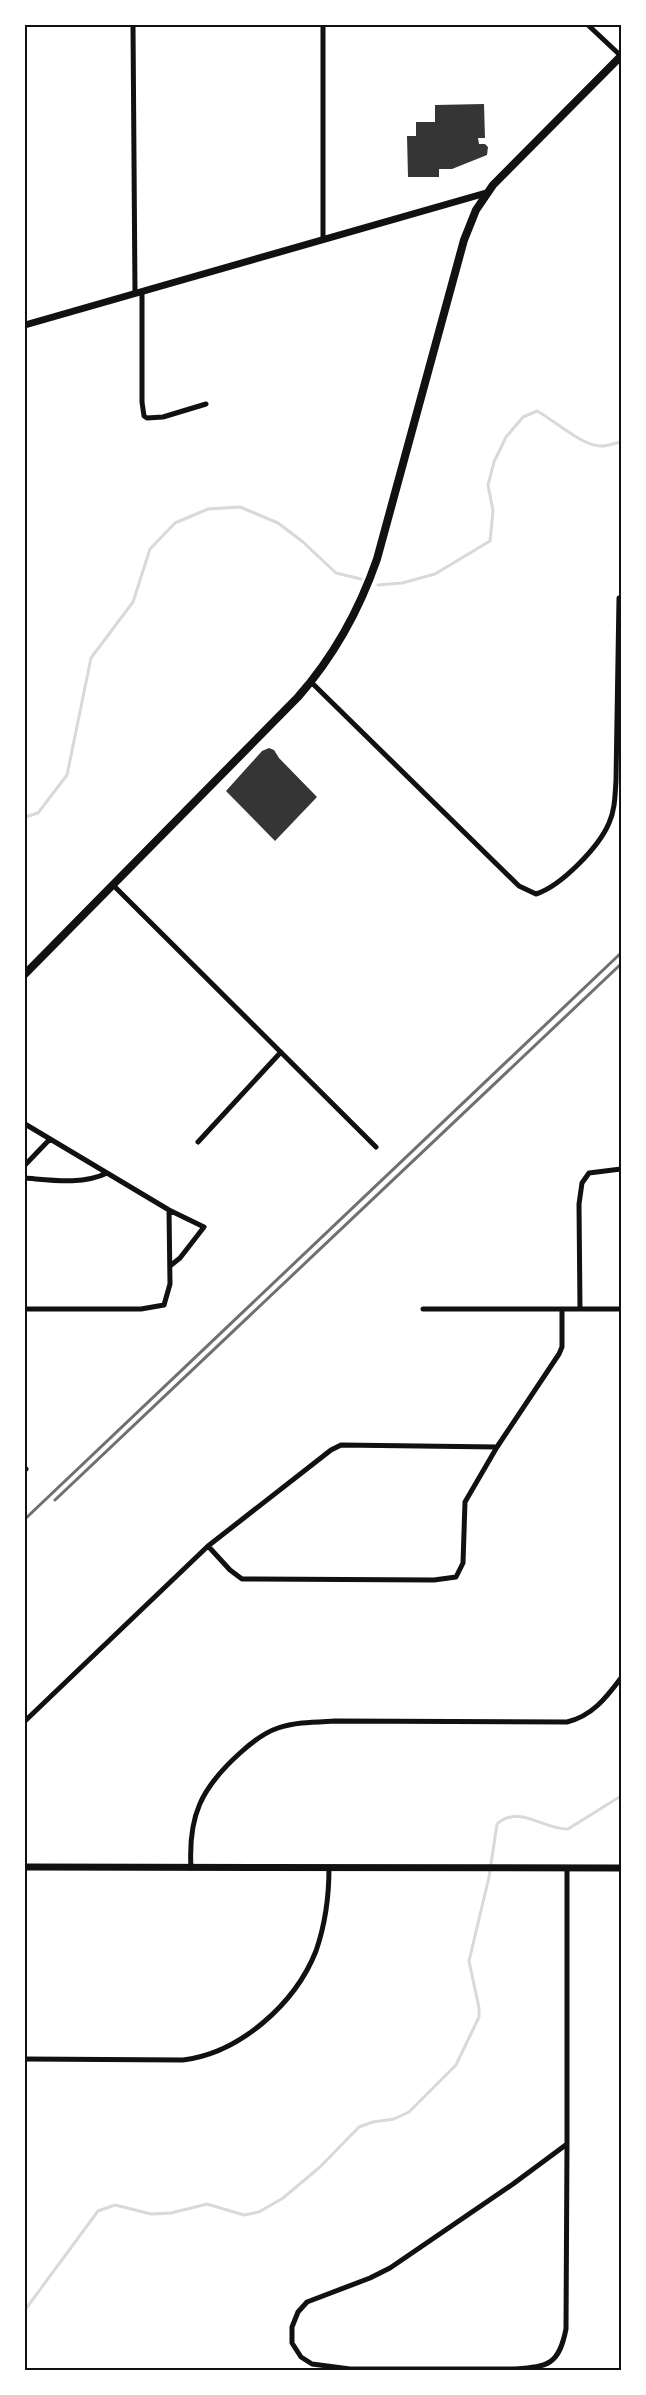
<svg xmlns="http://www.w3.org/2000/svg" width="646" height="2395" viewBox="0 0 646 2395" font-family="'Roboto Condensed',sans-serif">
<rect width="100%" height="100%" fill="#fff"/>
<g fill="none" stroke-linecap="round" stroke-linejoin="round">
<path stroke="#d9d9d9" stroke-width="3" d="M378 585 402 583 435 574 490 541 493 511 488 485 494 462 506 437 523 417 537 411C554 420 583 447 602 446 608 446 615 443 621 442
M25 817 38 813 67 775 91 658 133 602 150 549 175 523 208 509 240 507 278 523 303 542 336 573 361 579
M25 2310 98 2211 115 2205 151 2214 171 2213 207 2204 244 2215 259 2212 283 2198 320 2167 359 2127 373 2122 394 2119 409 2112 456 2065 479 2017V2008L469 1961 489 1877 497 1824C519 1804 544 1830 568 1829L621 1796"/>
</g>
<path fill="#353535" d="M484 104 485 138H478L479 144H485L488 147 487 155 452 169H439V177H408L407 136H416V122H435V105Z
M269 748 274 750 279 758 317 797 275 841 226 791 262 751Z"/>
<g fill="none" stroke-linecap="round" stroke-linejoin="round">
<path stroke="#111" stroke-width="5" d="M133 25 135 294
M323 25V239
M588 25 621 56
M142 292V402L144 416 147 418 163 417 206 404
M311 682 519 886 536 894C561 886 599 847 609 823 615 810 615 795 616 781L619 598
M113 885 376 1147
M25 1124 169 1210 204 1227 180 1258 170 1266
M198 1142 281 1052
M25 1165 50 1139
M25 1178C51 1180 83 1185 107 1173
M25 1309H141L164 1305 170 1284 169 1210
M423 1309H621
M580 1309 579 1204 582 1183 589 1173 621 1169
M25 1469H26
M208 1546 230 1570 242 1579 434 1580 456 1577 463 1563 465 1502 497 1447
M25 1721 208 1546 331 1450 341 1445 497 1447 559 1354 562 1347V1309
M191 1868C188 1816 201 1788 240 1753 251 1743 263 1733 278 1728 296 1722 316 1722 335 1721L567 1722C592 1716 606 1698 621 1678
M25 2059 183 2060C240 2053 295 2004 316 1951 325 1925 329 1895 329 1868
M567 2144 566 2329C559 2364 549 2367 515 2369H350L312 2364 301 2357 292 2343V2327L298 2312 307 2302 370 2278 390 2268 513 2184Z
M567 2144V1868"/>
<path stroke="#111" stroke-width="7" d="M25 325 486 193
M25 1867 621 1868"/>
<path stroke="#111" stroke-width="8" d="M25 974 298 697C335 655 359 611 377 559L464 240 476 210 493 185 621 56"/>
<path stroke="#707070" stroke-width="3" d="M55 1500 621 964
M25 1519 621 953"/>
</g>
<rect width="646" height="2395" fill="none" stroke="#ffffff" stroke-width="52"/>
<rect x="26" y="26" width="594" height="2343" fill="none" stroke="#111" stroke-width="2"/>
</svg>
